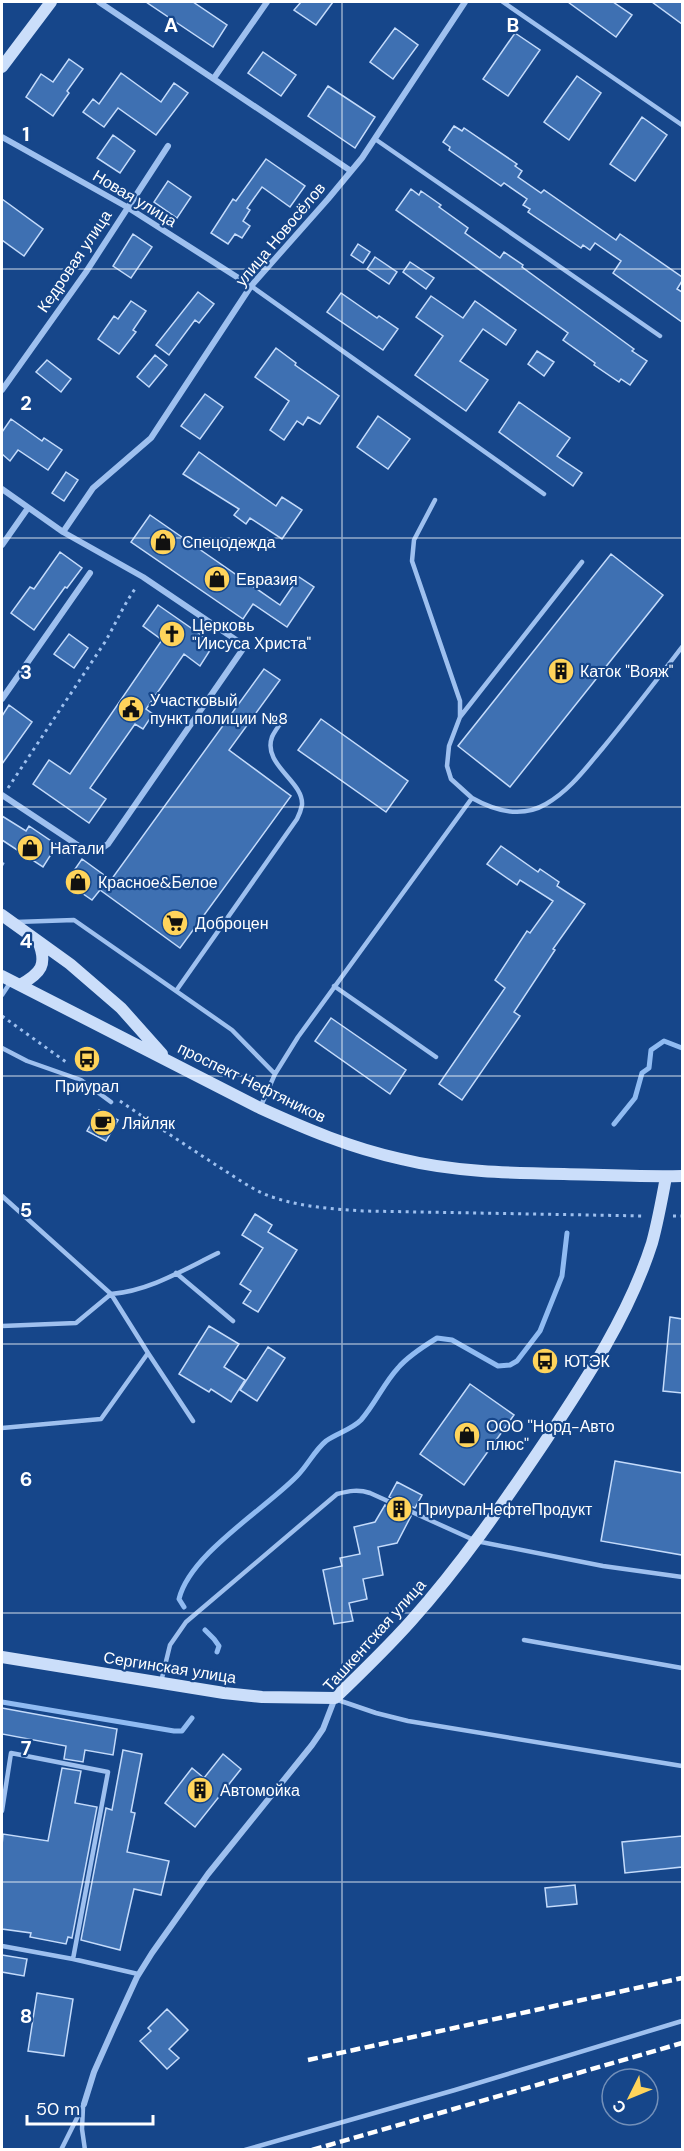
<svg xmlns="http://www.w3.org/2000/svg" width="684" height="2151" viewBox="0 0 684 2151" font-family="'DM Sans',sans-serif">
<rect width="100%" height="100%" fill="#16468a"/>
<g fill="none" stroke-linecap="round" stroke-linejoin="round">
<path stroke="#90bbf2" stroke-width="5" d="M614 1124 635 1098 642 1073 649 1068 651 1050 664 1041 682 1048
M184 1607 179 1599C190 1554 264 1510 297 1476 308 1465 314 1451 326 1441 337 1433 351 1430 361 1420 375 1404 384 1383 398 1368 408 1356 424 1346 437 1338L452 1340 498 1366 510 1365 517 1361 540 1331 562 1276 567 1233
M205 1630 214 1639 219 1646 217 1652
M2 1702 174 1731H182L192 1718"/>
</g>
<path fill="#3e70b2" stroke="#c4dbfb" stroke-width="1.5" d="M146 2H193L227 25 213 47Z
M301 2H333L316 25 294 10Z
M568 2H613L632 15 616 37Z
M652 2H682V24Z
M395 28 418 45 393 79 370 62Z
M515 33 540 50 508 96 483 79Z
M263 52 296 75 281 96 248 73Z
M69 59 83 69 67 91 69 93 53 116 26 97 41 74 53 82Z
M121 73 161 102 174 83 188 93 156 135 118 108 104 127 83 112 93 99 99 104Z
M577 76 601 93 569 140 544 122Z
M328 86 375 117 355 148 308 116Z
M642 117 667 135 635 181 610 164Z
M454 126 462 131 464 128 517 164 515 166 522 171 518 177 541 193 544 190 616 240 620 234 682 277V281L677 289 682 292V322L613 273 621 261 595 243 590 250 583 245 581 248 528 212 530 209 523 205 527 199 504 183 501 186 449 150 450 147 443 142Z
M113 135 135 151 120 173 97 158Z
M266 159 305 186 290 207 262 187 247 208 250 210 243 221 250 226 242 238 235 234 228 244 211 233 233 199 236 201Z
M168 181 191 197 177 218 154 202Z
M411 189 419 195 421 191 441 205 439 207 468 228 465 233 500 258 504 252 523 265 522 267 634 349 632 351 647 361 630 385 621 379 619 382 594 365 595 363 563 340 568 333 396 210Z
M2 199 43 229 24 256 2 240Z
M133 234 152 247 131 278 113 266Z
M358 244 370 252 363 263 351 255Z
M375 257 397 272 389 284 367 269Z
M410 262 434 278 426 289 403 272Z
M198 292 214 304 199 323 195 320 169 355 156 345Z
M341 293 377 318 379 316 398 329 383 350 327 312Z
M431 296 463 318 475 301 516 330 506 345 483 329 460 361 488 380 466 411 415 375 443 336 416 317Z
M131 301 146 311 133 330 136 332 119 354 98 339 114 316 118 319Z
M276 348 296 363 295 365 339 396 320 424 308 417 303 425 297 421 284 440 270 430 289 401 255 377Z
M537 351 554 362 544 376 528 364Z
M155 355 167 365 149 387 137 377Z
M47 360 71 379 61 392 36 372Z
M205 394 223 407 200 439 181 426Z
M519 402 570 438 557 456 582 473 573 486 499 432Z
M378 416 410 439 388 469 357 447Z
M11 419 42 441 44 438 62 450 48 470 18 450 10 461 2 454V432Z
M199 452 276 506 282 497 302 510 282 539 250 518 246 524 234 515 239 509 183 474Z
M66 472 78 480 64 501 52 493Z
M150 515 280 605 299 577 314 587 287 627 253 604 243 619 131 542Z
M60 552 82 568 67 588 65 587 34 630 11 613 30 587 34 589Z
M611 554 663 595 510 787 458 746Z
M158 605 214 644 200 666 184 654 146 709 153 714 143 729 135 724 90 788 106 799 89 823 33 784 49 760 70 774 162 640 143 626Z
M69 634 88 648 74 668 54 654Z
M264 669 280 680 229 750 291 796 180 948 100 890 92 900 66 882 82 859 111 880Z
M9 705 32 722 2 764V716Z
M321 719 408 781 386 812 298 750Z
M2 816 26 831 29 826 57 845 43 867 2 840Z
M501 846 538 872 540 869 559 882 557 886 585 904 553 949 555 950 514 1012 520 1016 462 1100 439 1084 505 988 495 980 527 931 530 933 553 901 520 880 517 885 487 864Z
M331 1018 406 1070 390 1094 315 1041Z
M99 1110 118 1120 106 1141 87 1131Z
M255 1214 272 1225 268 1232 297 1250 258 1312 243 1303 251 1291 240 1284 263 1248 242 1235Z
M670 1317 682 1319V1393L663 1391Z
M209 1326 239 1344 224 1367 245 1380 231 1402 211 1389 209 1392 179 1374Z
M268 1347 285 1358 257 1401 240 1390Z
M470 1384 514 1415 464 1485 420 1454Z
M615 1461 682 1473V1555L601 1541Z
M397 1482 422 1495 415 1508 389 1497Z
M385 1505 411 1516 397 1543 378 1547 383 1575 363 1579 367 1599 349 1603 353 1621 334 1624 323 1570 342 1566 340 1558 360 1554 354 1527 375 1522Z
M2 1708 117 1729 113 1755 85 1750 83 1762 64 1759 66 1746 2 1734Z
M123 1750 142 1754 131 1812 135 1813 127 1852 169 1861 161 1895 134 1889 120 1950 81 1940 106 1808 112 1810Z
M223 1754 241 1769 195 1827 165 1803 192 1768 204 1778Z
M62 1768 81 1771 75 1803 97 1807 72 1938 68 1937 66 1944 30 1937 31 1933 2 1929V1846L3 1834 48 1841Z
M682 1836V1867L625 1873 622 1842Z
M575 1885 577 1904 547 1907 545 1888Z
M2 1955 27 1959 24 1976 2 1972Z
M37 1993 73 1999 64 2056 28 2051Z
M167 2009 188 2030 169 2049 179 2058 167 2069 140 2041 151 2031 148 2028Z"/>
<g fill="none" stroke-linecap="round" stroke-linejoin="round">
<path stroke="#9ec0ef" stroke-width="3" stroke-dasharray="3 4.5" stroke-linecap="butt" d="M8 788 105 642C116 623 124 604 137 586
M2 865 5 859
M2 1016 66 1062
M120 1101C152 1123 184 1144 216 1165 234 1176 252 1190 272 1197 302 1207 332 1209 363 1211L645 1216
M673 1216H682"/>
<path stroke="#9ec0ef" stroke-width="4.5" d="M503 2 682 125
M375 139 660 336
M251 286 544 494
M460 717 582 562
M472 798C495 811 522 818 546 804 570 790 585 769 602 749 630 715 656 681 682 647
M16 922 74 920 232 1030 275 1074
M334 986 436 1057
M176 991 297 819C299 815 301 810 302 805 304 781 262 765 272 737 275 730 281 723 286 716
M2 995 10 983
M2 1048 27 1061 81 1080 111 1102
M260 1108 275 1074 298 1037 472 798 451 779 447 766 449 746 460 717V701L412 561 414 540 435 500
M2 1196 111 1294 76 1323 2 1326
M176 1273 233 1321
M148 1353 193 1421
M2 1428 101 1419 148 1353 111 1294C149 1291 183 1270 218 1253
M524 1640 682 1668
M161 1682 170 1645 186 1622 337 1494C349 1491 358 1489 370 1493L476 1541 603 1566 682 1577
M335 1699 376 1713 408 1721 682 1766
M2 1811 11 1753 108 1772 73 1959
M2 1946 73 1959 138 1974
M83 2107 82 2129 85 2150
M61 2150 84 2104
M245 2150 455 2090 682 2021"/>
<path stroke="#9ec0ef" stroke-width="6" d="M99 2 351 171
M214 78 267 2
M2 137 127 207 251 286
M2 390 86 272 168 146
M2 489 63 532 143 577 245 646 108 844 98 851 85 850 2 795
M63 532 93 488 151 438 251 286 328 199 362 158 465 2
M2 545 28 508
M2 699 90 573
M84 2104 94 2072 114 2027 137 1977 152 1953 208 1874 312 1745 323 1729 335 1698"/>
<path stroke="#cbdefa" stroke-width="12" d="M2 67 51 2
M2 915 70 964 121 1008 162 1054
M2 976 260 1108C306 1129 351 1148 401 1159 454 1172 509 1173 564 1174 603 1175 643 1177 682 1176
M20 985C41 973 48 965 38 941
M2 1657 224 1693 262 1697 335 1698C361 1673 387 1648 411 1621 461 1565 503 1504 544 1443 586 1380 629 1315 652 1243 658 1221 662 1199 666 1177"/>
<path stroke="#fff" stroke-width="4.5" stroke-dasharray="10 4.5" stroke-linecap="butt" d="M308 2060 682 1978
M312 2150 682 2043"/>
</g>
<path fill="none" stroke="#fff" stroke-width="1.5" stroke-opacity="0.55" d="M342 2V2150M2 269H682M2 538H682M2 807H682M2 1076H682M2 1344H682M2 1613H682M2 1882H682"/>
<defs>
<symbol id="shop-disc" viewBox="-11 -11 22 22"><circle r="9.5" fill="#ffd45b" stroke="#16468a"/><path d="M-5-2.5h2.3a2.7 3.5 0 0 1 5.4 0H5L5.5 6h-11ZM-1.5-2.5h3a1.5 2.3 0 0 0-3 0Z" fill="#111"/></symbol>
<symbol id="church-disc" viewBox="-11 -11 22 22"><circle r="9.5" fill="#ffd45b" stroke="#16468a"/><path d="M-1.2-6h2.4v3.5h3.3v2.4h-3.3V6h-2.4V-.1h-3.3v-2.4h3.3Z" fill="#111"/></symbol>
<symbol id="building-disc" viewBox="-11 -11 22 22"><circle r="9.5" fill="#ffd45b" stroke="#16468a"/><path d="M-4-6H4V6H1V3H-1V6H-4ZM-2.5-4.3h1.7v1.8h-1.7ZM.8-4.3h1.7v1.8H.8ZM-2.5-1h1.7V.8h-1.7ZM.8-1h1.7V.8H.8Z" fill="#111"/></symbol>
<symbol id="civic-disc" viewBox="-11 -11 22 22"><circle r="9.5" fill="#ffd45b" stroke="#16468a"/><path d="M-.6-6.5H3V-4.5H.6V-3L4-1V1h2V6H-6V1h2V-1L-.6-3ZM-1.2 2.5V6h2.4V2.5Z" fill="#111"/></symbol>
<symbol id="supermarket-disc" viewBox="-11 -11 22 22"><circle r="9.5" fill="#ffd45b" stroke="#16468a"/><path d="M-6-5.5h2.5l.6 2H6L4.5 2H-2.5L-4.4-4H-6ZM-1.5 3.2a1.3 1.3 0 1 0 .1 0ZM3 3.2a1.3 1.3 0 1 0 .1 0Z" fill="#111"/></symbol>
<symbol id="bus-disc" viewBox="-11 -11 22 22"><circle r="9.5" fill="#ffd45b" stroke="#16468a"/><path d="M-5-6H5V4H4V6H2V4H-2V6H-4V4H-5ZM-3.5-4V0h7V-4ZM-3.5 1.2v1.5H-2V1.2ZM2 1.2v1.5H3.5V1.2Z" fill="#111"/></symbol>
<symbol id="cafe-disc" viewBox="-11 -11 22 22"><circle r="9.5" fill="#ffd45b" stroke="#16468a"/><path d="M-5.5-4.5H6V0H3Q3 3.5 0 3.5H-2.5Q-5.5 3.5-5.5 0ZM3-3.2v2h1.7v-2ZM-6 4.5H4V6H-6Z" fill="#111"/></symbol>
</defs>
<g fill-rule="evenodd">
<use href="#shop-disc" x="148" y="527" width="30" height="30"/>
<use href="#shop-disc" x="202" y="564" width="30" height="30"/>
<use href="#church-disc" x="157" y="619" width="30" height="30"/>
<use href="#building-disc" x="546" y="656" width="30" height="30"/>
<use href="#civic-disc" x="116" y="694" width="30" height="30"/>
<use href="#shop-disc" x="15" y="833" width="30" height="30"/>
<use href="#shop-disc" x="63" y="867" width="30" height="30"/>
<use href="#supermarket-disc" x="160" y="908" width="30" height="30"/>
<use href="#bus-disc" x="72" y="1044" width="30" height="30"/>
<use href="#cafe-disc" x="88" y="1108" width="30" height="30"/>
<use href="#bus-disc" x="530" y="1346" width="30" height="30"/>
<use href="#shop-disc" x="452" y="1420" width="30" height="30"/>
<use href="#building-disc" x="384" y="1494" width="30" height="30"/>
<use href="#building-disc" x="185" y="1775" width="30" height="30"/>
</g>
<g text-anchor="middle" stroke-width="4.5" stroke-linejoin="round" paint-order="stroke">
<g font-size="16" fill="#fff" stroke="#16468a">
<text transform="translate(135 198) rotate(31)" y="6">Новая улица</text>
<text transform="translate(280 234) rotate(-50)" y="6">улица Новосёлов</text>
<text transform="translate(74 261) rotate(-56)" y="6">Кедровая улица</text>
<text transform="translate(252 1082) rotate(26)" y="6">проспект Нефтяников</text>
<text transform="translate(374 1635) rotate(-48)" y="6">Ташкентская улица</text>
<text transform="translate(170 1667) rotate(9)" y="6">Сергинская улица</text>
</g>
<g font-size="16" fill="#fff" stroke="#16468a" text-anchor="start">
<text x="182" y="548">Спецодежда</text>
<text x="236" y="585">Евразия</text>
<text x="192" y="631">Церковь<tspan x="192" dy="18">"Иисуса Христа"</tspan></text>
<text x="580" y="677">Каток "Вояж"</text>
<text x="150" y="706">Участковый<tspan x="150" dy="18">пункт полиции №8</tspan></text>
<text x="50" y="854">Натали</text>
<text x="98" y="888">Красное&amp;Белое</text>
<text x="195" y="929">Доброцен</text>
<text x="87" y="1092" text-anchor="middle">Приурал</text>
<text x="122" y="1129">Ляйляк</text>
<text x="564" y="1367">ЮТЭК</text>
<text x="486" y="1432">ООО ''Норд-Авто<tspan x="486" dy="18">плюс''</tspan></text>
<text x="418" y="1515">ПриуралНефтеПродукт</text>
<text x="220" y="1796">Автомойка</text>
</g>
</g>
<g font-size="20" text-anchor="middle" font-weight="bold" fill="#fff" stroke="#16468a" stroke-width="4.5" stroke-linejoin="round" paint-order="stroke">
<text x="171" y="32">A</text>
<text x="513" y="32">B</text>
<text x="26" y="141">1</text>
<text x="26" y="410">2</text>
<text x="26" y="679">3</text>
<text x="26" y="948">4</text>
<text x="26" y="1217">5</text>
<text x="26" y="1486">6</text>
<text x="26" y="1755">7</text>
<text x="26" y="2023">8</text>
</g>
<rect width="684" height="2151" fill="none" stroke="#ffffff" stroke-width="6"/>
<g transform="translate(630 2097) rotate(227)"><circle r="28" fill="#16468a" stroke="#7390b9" stroke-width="1.5"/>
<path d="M0-4.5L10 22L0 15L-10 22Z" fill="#ffd45b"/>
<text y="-9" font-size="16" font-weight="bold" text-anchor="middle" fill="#ffffff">С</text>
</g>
<path d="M27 2115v9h126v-9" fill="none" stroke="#ffffff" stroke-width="3"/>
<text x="36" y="2115" font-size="18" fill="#ffffff" stroke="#16468a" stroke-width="4.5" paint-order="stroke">50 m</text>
</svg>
